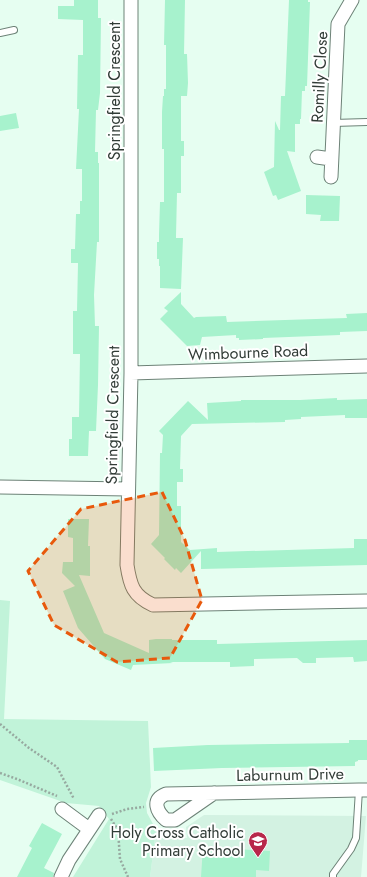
<svg xmlns="http://www.w3.org/2000/svg" width="367" height="877" viewBox="0 0 367 877" font-family="Jost,sans-serif">
<rect width="100%" height="100%" fill="#e6fef1"/>
<path fill="#d3f2e2" d="M204 815 366 816 361 877H150L155 838H187L186 827Z"/>
<path fill="#c1f3d9" d="M0 600 10 601 4 719 148 721 151 787 146 803 147 813 153 824 159 829 155 838 150 877H73L109 819 99 806 66 803 0 780Z"/>
<path fill="#a7f2cd" d="M74 0H98V18H101L100 93 98 110H96L95 152H98V163H99V242H97L94 295 95 326H99L98 385 96 431H89L88 456H69V439H72V417H79L80 354H73V311H77L78 263H71V249H75L76 214H80V201H82V169H76L79 109H77L78 55H83V20L58 19V6H74Z
M165 0H185L184 54H187L188 83 187 96H181V141H184V156H181V193H177L176 236V238H183L181 289 160 288V266H159V259H157V242H159V235L160 202H164V149H162V112L163 96H164V89H166V45H164Z
M289 0H308V2H310L307 86H305V91H302L301 119H300V124H295V152L287 151 301 191 278 200 276 195 273 196 264 172 274 167 275 121 279 130H280L281 96H285Z
M16 113 19 128 0 131V116Z
M306 195 340 196 339 221H320L321 215 306 214Z
M181 292V304L194 318 196 317 226 316 227 322 347 318 346 314 367 313V331L340 332V335L263 338V339L239 340V338H236V335L202 337 200 345 187 346 160 319 168 311 164 308Z
M337 398V400L367 399V418H345V415L301 417V419L285 420V422L192 424 181 436 180 469H183V482H177V506H181V542L190 550 217 548V552L354 548V539H367V565L201 569V551L181 573 176 568 175 570 164 559 165 558 151 544 159 535 160 453H162L163 435 159 431 188 401 208 420 207 403 241 401V400H300Z
M68 519H89L88 546H90V576L79 575 104 633 149 653V640L156 639H172V640H217V644L367 640V661L354 662 353 657 316 658V663H303L297 658 254 659V666L230 667V662H170L173 663 133 665 131 670 105 659 78 628 63 591 75 586 62 573 63 562H73V538L68 537Z
M349 740H367V760H358V761L355 762V766L222 768 154 771 153 748 208 745 349 743Z
M42 823 62 834 44 868 54 873 53 877H17L32 848 29 846Z
M203 847 270 851 269 871 256 870V877H201Z"/>
<g fill="none" stroke-linecap="round" stroke-linejoin="round">
<defs>
<path id="service" d="M0 33 14 30
M333 123 367 122
M333 877V874L351 849 356 838 359 790"/>
<path id="minor" d="M131 0V373L127 565C130 585 133 596 153 605L367 601
M317 157 331 159
M331 177 338 24 352 0
M131 373 367 366
M0 487 128 489
M214 793 175 820H166C157 812 151 800 166 794L359 790H367
M62 809 89 829
M61 877 69 860 99 815"/>
</defs>
<use href="#service" stroke="#6d8277" stroke-width="8"/>
<use href="#minor" stroke="#6d8277" stroke-width="15"/>
<path stroke="#97a9a0" stroke-width="2.5" stroke-dasharray="2 2" stroke-linecap="butt" d="M0 724 29 748 57 767 74 799
M0 773 17 779 57 796
M112 814 127 809 144 807
M111 819 118 830 120 859 128 877"/>
<use href="#service" stroke="#fff" stroke-width="6"/>
<use href="#minor" stroke="#fff" stroke-width="13"/>
</g>
<path fill="#e8590c" fill-opacity="0.2" stroke="#e8590c" stroke-width="3" stroke-dasharray="8 5" stroke-linejoin="round" d="M162 492 185 540 202 600 170 658 117 662 54 625 28 571 81 509Z"/>
<defs>
<symbol id="school-pin" viewBox="-11 -11 22 30"><path d="M0 17L-7.5 6A9.5 9.5 0 1 1 7.5 6Z" fill="#b8274a" stroke="#fff"/><path d="M0-5L7-2L0 1L-7-2ZM-4 1L0 2.5L4 1V4Q0 6-4 4Z" fill="#fff"/></symbol>
</defs>
<g fill-rule="evenodd">
<use href="#school-pin" x="247" y="830" width="22" height="30"/>
</g>
<g text-anchor="middle" stroke-width="4" stroke-linejoin="round" paint-order="stroke">
<g font-size="16" fill="#323c37" stroke="#fff">
<text transform="translate(319 77) rotate(-87)" y="6">Romilly Close</text>
<text transform="translate(114 91) rotate(-90)" y="6">Springfield Crescent</text>
<text transform="translate(248 352) rotate(-2)" y="6">Wimbourne Road</text>
<text transform="translate(112 415) rotate(-89)" y="6">Springfield Crescent</text>
<text transform="translate(290 774) rotate(-1)" y="6">Laburnum Drive</text>
</g>
<g font-size="16" fill="#323c37" stroke="#fff" text-anchor="end">
<text x="244" y="838">Holy Cross Catholic<tspan x="244" dy="18">Primary School</tspan></text>
</g>
</g>
</svg>
